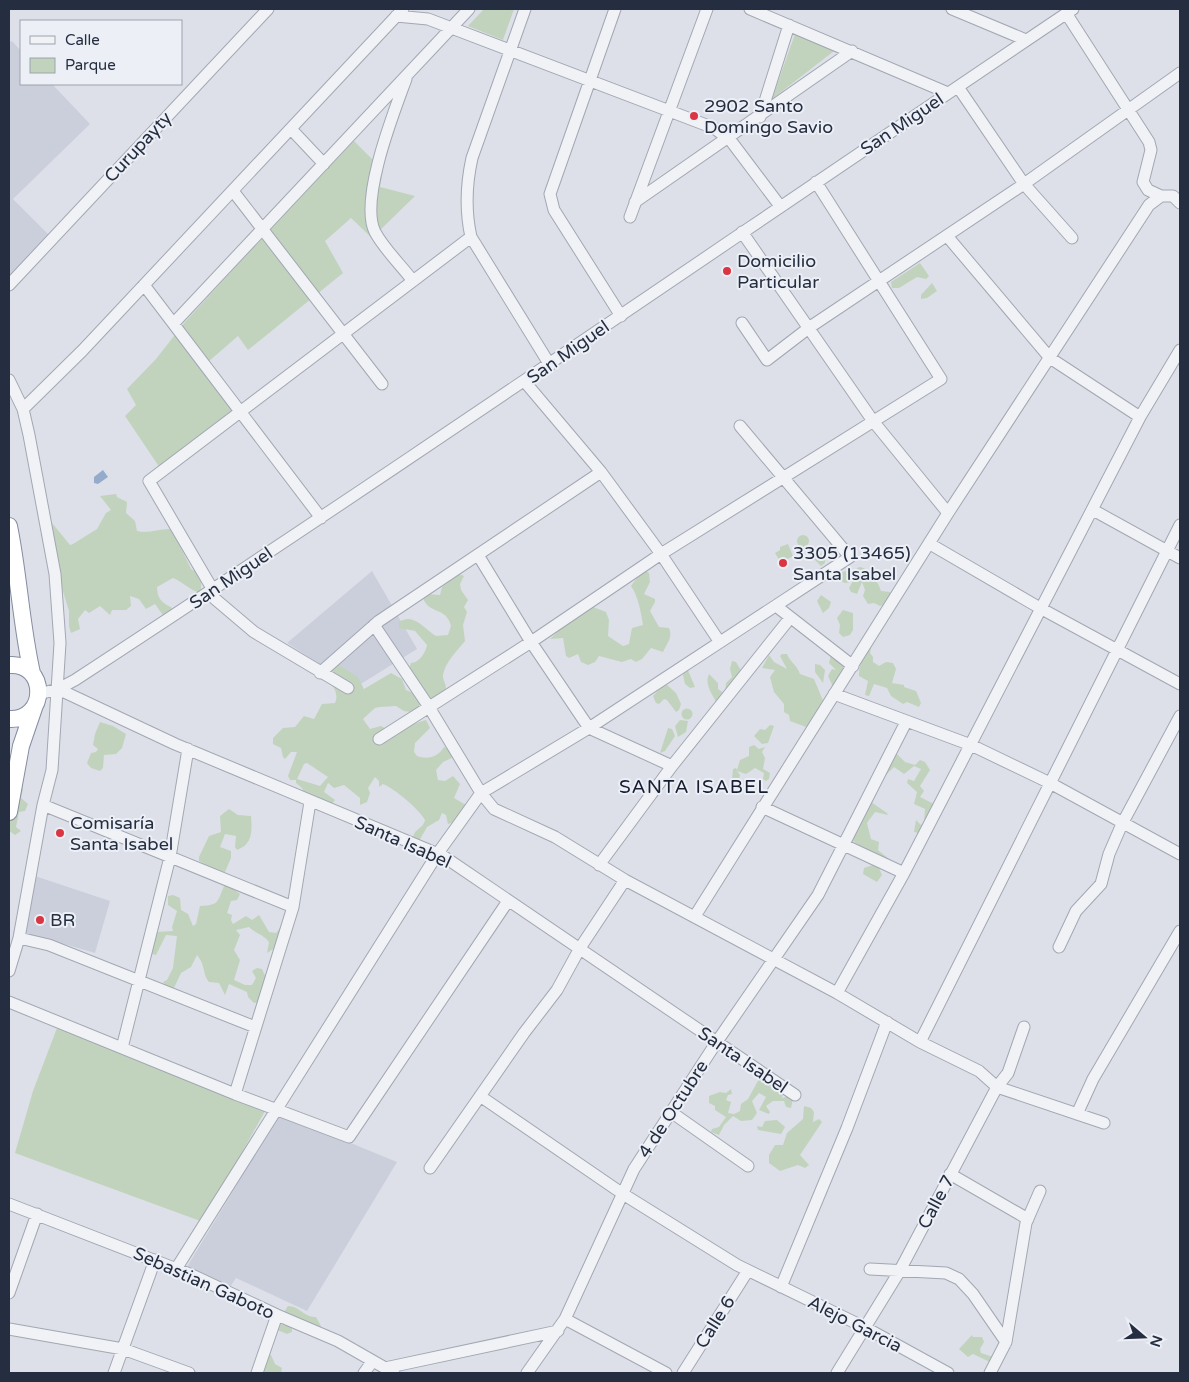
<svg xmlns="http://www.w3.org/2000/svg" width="1189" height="1382" viewBox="0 0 1189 1382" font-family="'Varela Round',sans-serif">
<rect width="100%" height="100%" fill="#dde0e8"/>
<path fill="#cbcfdb" d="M12 41 21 51V84H52L90 124 13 199 50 236 9 279V42Z
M372 571 417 649 356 687 287 643Z
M35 876 110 901 95 953 47 939 13 933Z
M280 1114 397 1162 307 1311 236 1278 228 1290 185 1270Z"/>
<path fill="#c1d3bd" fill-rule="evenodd" d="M484 9H514L503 40 468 26Z
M795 34 834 51 772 99Z
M354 141 383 170 380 187 415 196 372 238 351 218 325 241 343 273 248 350 238 336 208 362 241 407 160 468 125 416 136 405 127 389 156 359 185 322 298 199Z
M920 263 929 276 926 279 917 277 899 288H892L891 282Z
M932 283 937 291 927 298 921 299V295Z
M116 494 117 497 127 502 126 513 135 521 137 531C150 534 159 528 172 529L191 569 201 575V593C191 591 183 582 173 578L157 587C157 597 161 603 171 607L173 611 165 618 155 604 146 609 139 599 130 596 131 606 126 610H112L110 615 100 606 89 613 85 610 78 619 80 629 71 633 69 626V611L61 585 52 523 70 545 73 544 97 529 106 513 111 510 100 496Z
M797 541a6 6 0 1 1 12 0a6 6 0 1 1-12 0Z
M788 544 793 556 781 563 775 553 780 550V547Z
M812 546 825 558V563L821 566 815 560 809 550Z
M859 567C869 567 879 583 881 591L890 592 892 598 888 603 880 606 874 603 868 604 863 596 865 590 862 582 857 594 851 592 849 588 853 581 851 573Z
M645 570 649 573 650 582 644 594 655 599V602L650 611 659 627 669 628C673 638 667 643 663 652L651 648 642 659 636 662 631 659 622 662 599 656 595 662 588 665 581 662 578 654 569 658 566 656 563 638 550 639 571 619 578 618 583 612 593 607 606 612 609 620 608 636 623 646 629 644 632 628 643 625C641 612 638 596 631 586L639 575Z
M840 577a6 6 0 1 1 12 0a6 6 0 1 1-12 0Z
M459 574 464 576 460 584 461 590 468 600 464 607 467 612 463 625 465 641C458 650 445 662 443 675 442 680 448 685 445 690 442 697 434 698 427 698L409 669 411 663C419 663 426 652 427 645L415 631 399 628V622C414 612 424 629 436 636L448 635 451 626C446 606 429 615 423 598L427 594 440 595 442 587Z
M821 595 831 602 829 608 823 613 817 601Z
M843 610 853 613V630L850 635 843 637 839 633 840 625 837 618Z
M872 642 870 653 873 657V662L879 666 886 662 893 663 896 669 892 683 904 685V687L916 691 921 703 919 707 907 702 903 704 891 696 887 688 874 684 869 696 865 695 868 681 859 676C858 664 866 652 872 642Z
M782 654H787C790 662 797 665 800 674L814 679 824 703 813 722 806 727 790 721 789 715 784 712V704L774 692 770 677 775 670 762 668 769 655 774 662 787 669 780 656Z
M831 655 848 668 833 687 828 676 832 669 836 670 829 663Z
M732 661 736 662 742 672 725 691 726 683 732 677 730 669Z
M337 664 358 677 364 689 391 673 402 679 406 690 418 695 421 701 417 713 404 711 396 706 380 707 375 708 363 719 370 729 381 726 388 730 379 744H381C395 734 410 724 426 720L430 728 415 743 414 752 417 756C428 760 438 757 444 747L449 748 454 757 443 762 436 770 438 780 445 781 453 776 460 784 454 798 466 805 454 822 448 824 446 815 442 813 439 820 427 827 419 841 413 837C415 828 423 829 425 820 419 809 395 789 383 784L379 787V781L375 777 368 788 370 793 367 802 360 805V798L344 785 334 788 328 783 324 792 335 800 331 805 305 795 302 788 296 783V780H290L288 776 297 752H291L285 759 283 757 281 748 273 744V738L283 728 295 727 304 716 314 719 322 704 335 703C340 691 331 685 324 675ZM307 763 328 777 320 786 297 779 304 764Z
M815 664 820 665 825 670 823 683 815 672Z
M687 668 695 687 690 688 685 684 683 675Z
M709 674 718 683V689L725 694 717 704C713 694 704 686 709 674Z
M665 683 676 693 681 704 679 710 676 712 667 700 664 699 659 704 656 703 653 696Z
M681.5 714a5.5 5.5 0 1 1 11 0a5.5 5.5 0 1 1-11 0Z
M680 720 688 721 686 732 678 737 675 726Z
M100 722 113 726 126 734 122 748 116 754 104 755 103 768 100 771 91 768 87 763 91 753 96 752 98 749 93 745 95 734Z
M770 725 774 726 768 743 762 744 754 736 760 729 765 730Z
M668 728 672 729 675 736 665 751 660 753Z
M754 745 759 749 765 747 762 752 765 758 763 769 770 773 769 779 766 781 763 779 764 773 755 768 746 774 737 771 740 775 739 780H732L733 769 736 768 737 770 740 760 749 756V747Z
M897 754 905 762 915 765 920 760 925 762 930 770 920 786 924 791 920 797 934 804 919 833 914 832 916 820 921 825 924 822 925 809 914 804 917 792 907 783 908 779 914 781 921 769 914 766 904 774 894 767 885 776 894 755Z
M20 785 23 789 21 798 28 804 25 811 19 812 16 827 21 831 15 835 9 831V811Z
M871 802 887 813 888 815 875 812 867 823 871 839 879 842 878 850 889 859 886 861 880 860 853 841C855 833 857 820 865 816L868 804Z
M229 809 238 815 251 816C252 831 253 844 237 850L235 847 236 836 225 834 220 847 231 851V858L225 872H217L199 861V857L209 836 221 832 220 816Z
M873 865 879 868 882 875 877 882 863 874 864 868Z
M228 885 240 894 237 900 231 901 227 913 232 915 231 920 233 924 246 916 252 920 259 915 269 932 276 933 281 927 275 948 267 953 269 942C264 935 255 933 249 927L236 930 240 935 234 950 240 960 234 980 245 985H252L256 978 252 971 257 968 262 969 267 980 259 1002 254 1003 248 997 247 992 229 984 225 995 219 983 209 982C202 973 206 966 197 955L191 967 181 973 174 988 166 987 163 982 167 980 173 968 177 936 166 935 156 955 151 954 156 932 173 931 172 927 177 911 168 905V896L173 895 180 898 181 910 188 914 193 926 196 924 200 906C219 905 217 903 224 886Z
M57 1028 265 1111 203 1222 15 1153 33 1091Z
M759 1079 772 1088 774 1087 783 1092 782 1098 789 1096 793 1099 791 1108 786 1107 784 1101H773L766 1106 770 1112 769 1114 759 1110 766 1097 759 1093 752 1101 757 1113 752 1120 741 1121 733 1116 724 1125 719 1135 711 1132 712 1129 719 1127 726 1117 715 1110V1106L709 1103V1096L720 1092 726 1093 731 1089 732 1094 728 1095 726 1100 731 1102 728 1113 734 1114 740 1111 741 1104 748 1099Z
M804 1106 811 1108 814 1112 813 1122 819 1119 822 1122 800 1155 809 1165 805 1168 798 1165 780 1171 769 1163V1155L775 1145H783L787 1133 803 1119Z
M777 1120 785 1127 781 1134 758 1130 757 1126 762 1127 765 1121Z
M288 1306C300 1306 304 1318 316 1317L321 1326 320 1332 282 1315Z
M279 1324 292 1327V1332L287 1334 275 1329Z
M972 1335 973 1337H982L984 1342 980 1349 981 1353 993 1357 990 1362 973 1354 968 1357 959 1349Z
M267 1355H271L275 1364 282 1368 281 1373H260Z"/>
<path fill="#94abcc" d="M103 470 108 477 98 484 94 483V477Z"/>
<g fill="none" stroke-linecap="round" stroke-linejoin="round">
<defs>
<path id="minor" d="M525 9 472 158C466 185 465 210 471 237L550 365
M615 9 550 194 554 210 621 316
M750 9 948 93
M952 9 1026 40
M1066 13 1149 142 1151 150 1143 182 1148 190 1161 196
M396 16 428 19 714 128 731 141 780 206
M406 79C394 112 359 200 375 232 384 249 401 265 413 281
M958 87 1024 184 1072 238
M760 117 789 25
M291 129 324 164
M233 191 382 384
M635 202 852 51
M630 217 707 9
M742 232 873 421 948 513
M947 236 1050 358 1140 417
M9 285 268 9
M144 285 321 518
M174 323 469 9
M742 323 767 360 810 327 1024 184 1180 73
M9 380 23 409 29 435 55 574 60 643 52 770 43 805 19 938 9 971
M525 382 601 472 661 554 719 641
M23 409 82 351 403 9
M1093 510 1180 558
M930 544 1040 608 1180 684
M478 555 531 642 589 728 672 766
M213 590 149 481 471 237
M208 593 254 632 348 688
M776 606 853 666
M374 625 429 707 481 793 494 809 555 837 625 880 837 993 920 1042 979 1071 997 1087 1104 1123
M320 673 379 621 601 472
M58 689 175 744 443 856 795 1095
M39 694 58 689 75 680C410 461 740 233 1073 9
M834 694 971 745 1050 783 1180 854
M379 739 531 642 661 554 941 379 816 182
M43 805 293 907
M762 807 904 873
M599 865 672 766 790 618
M695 916 948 513 1149 205 1161 196H1173L1180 203
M19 938 49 945 255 1027
M1059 947 1076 911 1101 884 1109 854 1122 824 1180 716
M837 993 904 873 1140 417 1180 350
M9 1002 235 1094 349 1137 508 901
M920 1042 1180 525
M122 1048 170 857 188 749
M235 1094 293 907 310 802
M480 1096 623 1194 737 1265 866 1328 948 1373
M671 1112 748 1166
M1077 1114 1093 1079 1180 931
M430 1168 524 1033 557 990 580 948 625 880
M950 1174 1028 1219
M9 1204 192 1275 277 1315 338 1341 394 1373
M176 1269 438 853 481 793 589 728 850 557 740 426
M870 1269 946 1273 959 1279 973 1294 1006 1342
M781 1287 847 1128 887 1022
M9 1293 37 1214
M565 1319 666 1373
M9 1329 123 1349 189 1373
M385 1368 558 1331
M114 1373 155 1260
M257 1373 277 1315
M364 1373 372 1362
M527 1373 565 1319 634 1169 716 1043 818 895 906 722
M683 1373 747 1272
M837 1373 899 1272 997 1087 1008 1073 1024 1027
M990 1373 1006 1342 1026 1223 1040 1191"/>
<path id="highway" d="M9 526C19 575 21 625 32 673
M9 665C48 662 48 721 9 719
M9 812 21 746 34 708"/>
</defs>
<use href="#minor" stroke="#a2a7b2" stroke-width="13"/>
<use href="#highway" stroke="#838ca0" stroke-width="18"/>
<use href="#minor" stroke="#f0f2f6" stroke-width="11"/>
<use href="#highway" stroke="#fff" stroke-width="16"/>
</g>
<g fill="#da3540" stroke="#ecf0f6" stroke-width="2">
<circle cx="694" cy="116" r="5"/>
<circle cx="727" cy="271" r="5"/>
<circle cx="783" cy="563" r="5"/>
<circle cx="60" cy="833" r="5"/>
<circle cx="40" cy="920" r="5"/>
</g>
<g text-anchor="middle" stroke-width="4" stroke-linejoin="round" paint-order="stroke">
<g font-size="18" fill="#252d40" stroke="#ecf0f6" text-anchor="start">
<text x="704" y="112">2902 Santo<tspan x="704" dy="21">Domingo Savio</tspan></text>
<text x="737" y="267">Domicilio<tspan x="737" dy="21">Particular</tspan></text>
<text x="793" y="559">3305 (13465)<tspan x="793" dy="21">Santa Isabel</tspan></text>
<text x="70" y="829">Comisaría<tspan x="70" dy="21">Santa Isabel</tspan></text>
<text x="50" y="926">BR</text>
</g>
<g font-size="18" fill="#252d40" stroke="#ecf0f6">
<text transform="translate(902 124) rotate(-34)" y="6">San Miguel</text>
<text transform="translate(138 147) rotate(-47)" y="6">Curupayty</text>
<text transform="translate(568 352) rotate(-35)" y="6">San Miguel</text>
<text transform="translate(231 578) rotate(-34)" y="6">San Miguel</text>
<text transform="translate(403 842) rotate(24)" y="6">Santa Isabel</text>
<text transform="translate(743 1060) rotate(34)" y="6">Santa Isabel</text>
<text transform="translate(673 1109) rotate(-57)" y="6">4 de Octubre</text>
<text transform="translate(936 1202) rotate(-62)" y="6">Calle 7</text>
<text transform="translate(204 1283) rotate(24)" y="6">Sebastian Gaboto</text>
<text transform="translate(715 1322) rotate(-58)" y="6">Calle 6</text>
<text transform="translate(855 1324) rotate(27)" y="6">Alejo Garcia</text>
</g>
<g font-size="19" letter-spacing="1" fill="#171e31" stroke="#ecf0f6">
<text x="694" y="793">SANTA ISABEL</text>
</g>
</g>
<rect width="1189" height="1382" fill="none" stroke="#252d40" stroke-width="20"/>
<rect x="20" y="20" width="162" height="65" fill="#ecf0f6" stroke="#9ca2ad"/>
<rect x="30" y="36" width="25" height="8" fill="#f0f2f6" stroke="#9ca2ad"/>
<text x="65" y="45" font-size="15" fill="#252d40">Calle</text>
<rect x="30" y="58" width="25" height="15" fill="#c1d3bd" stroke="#9ca2ad"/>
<text x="65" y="70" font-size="15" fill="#252d40">Parque</text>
<g transform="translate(1144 1337) rotate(109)" stroke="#ecf0f6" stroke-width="4" paint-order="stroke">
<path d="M0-4L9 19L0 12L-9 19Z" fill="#252d40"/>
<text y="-8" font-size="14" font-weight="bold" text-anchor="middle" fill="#252d40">N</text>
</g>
</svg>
